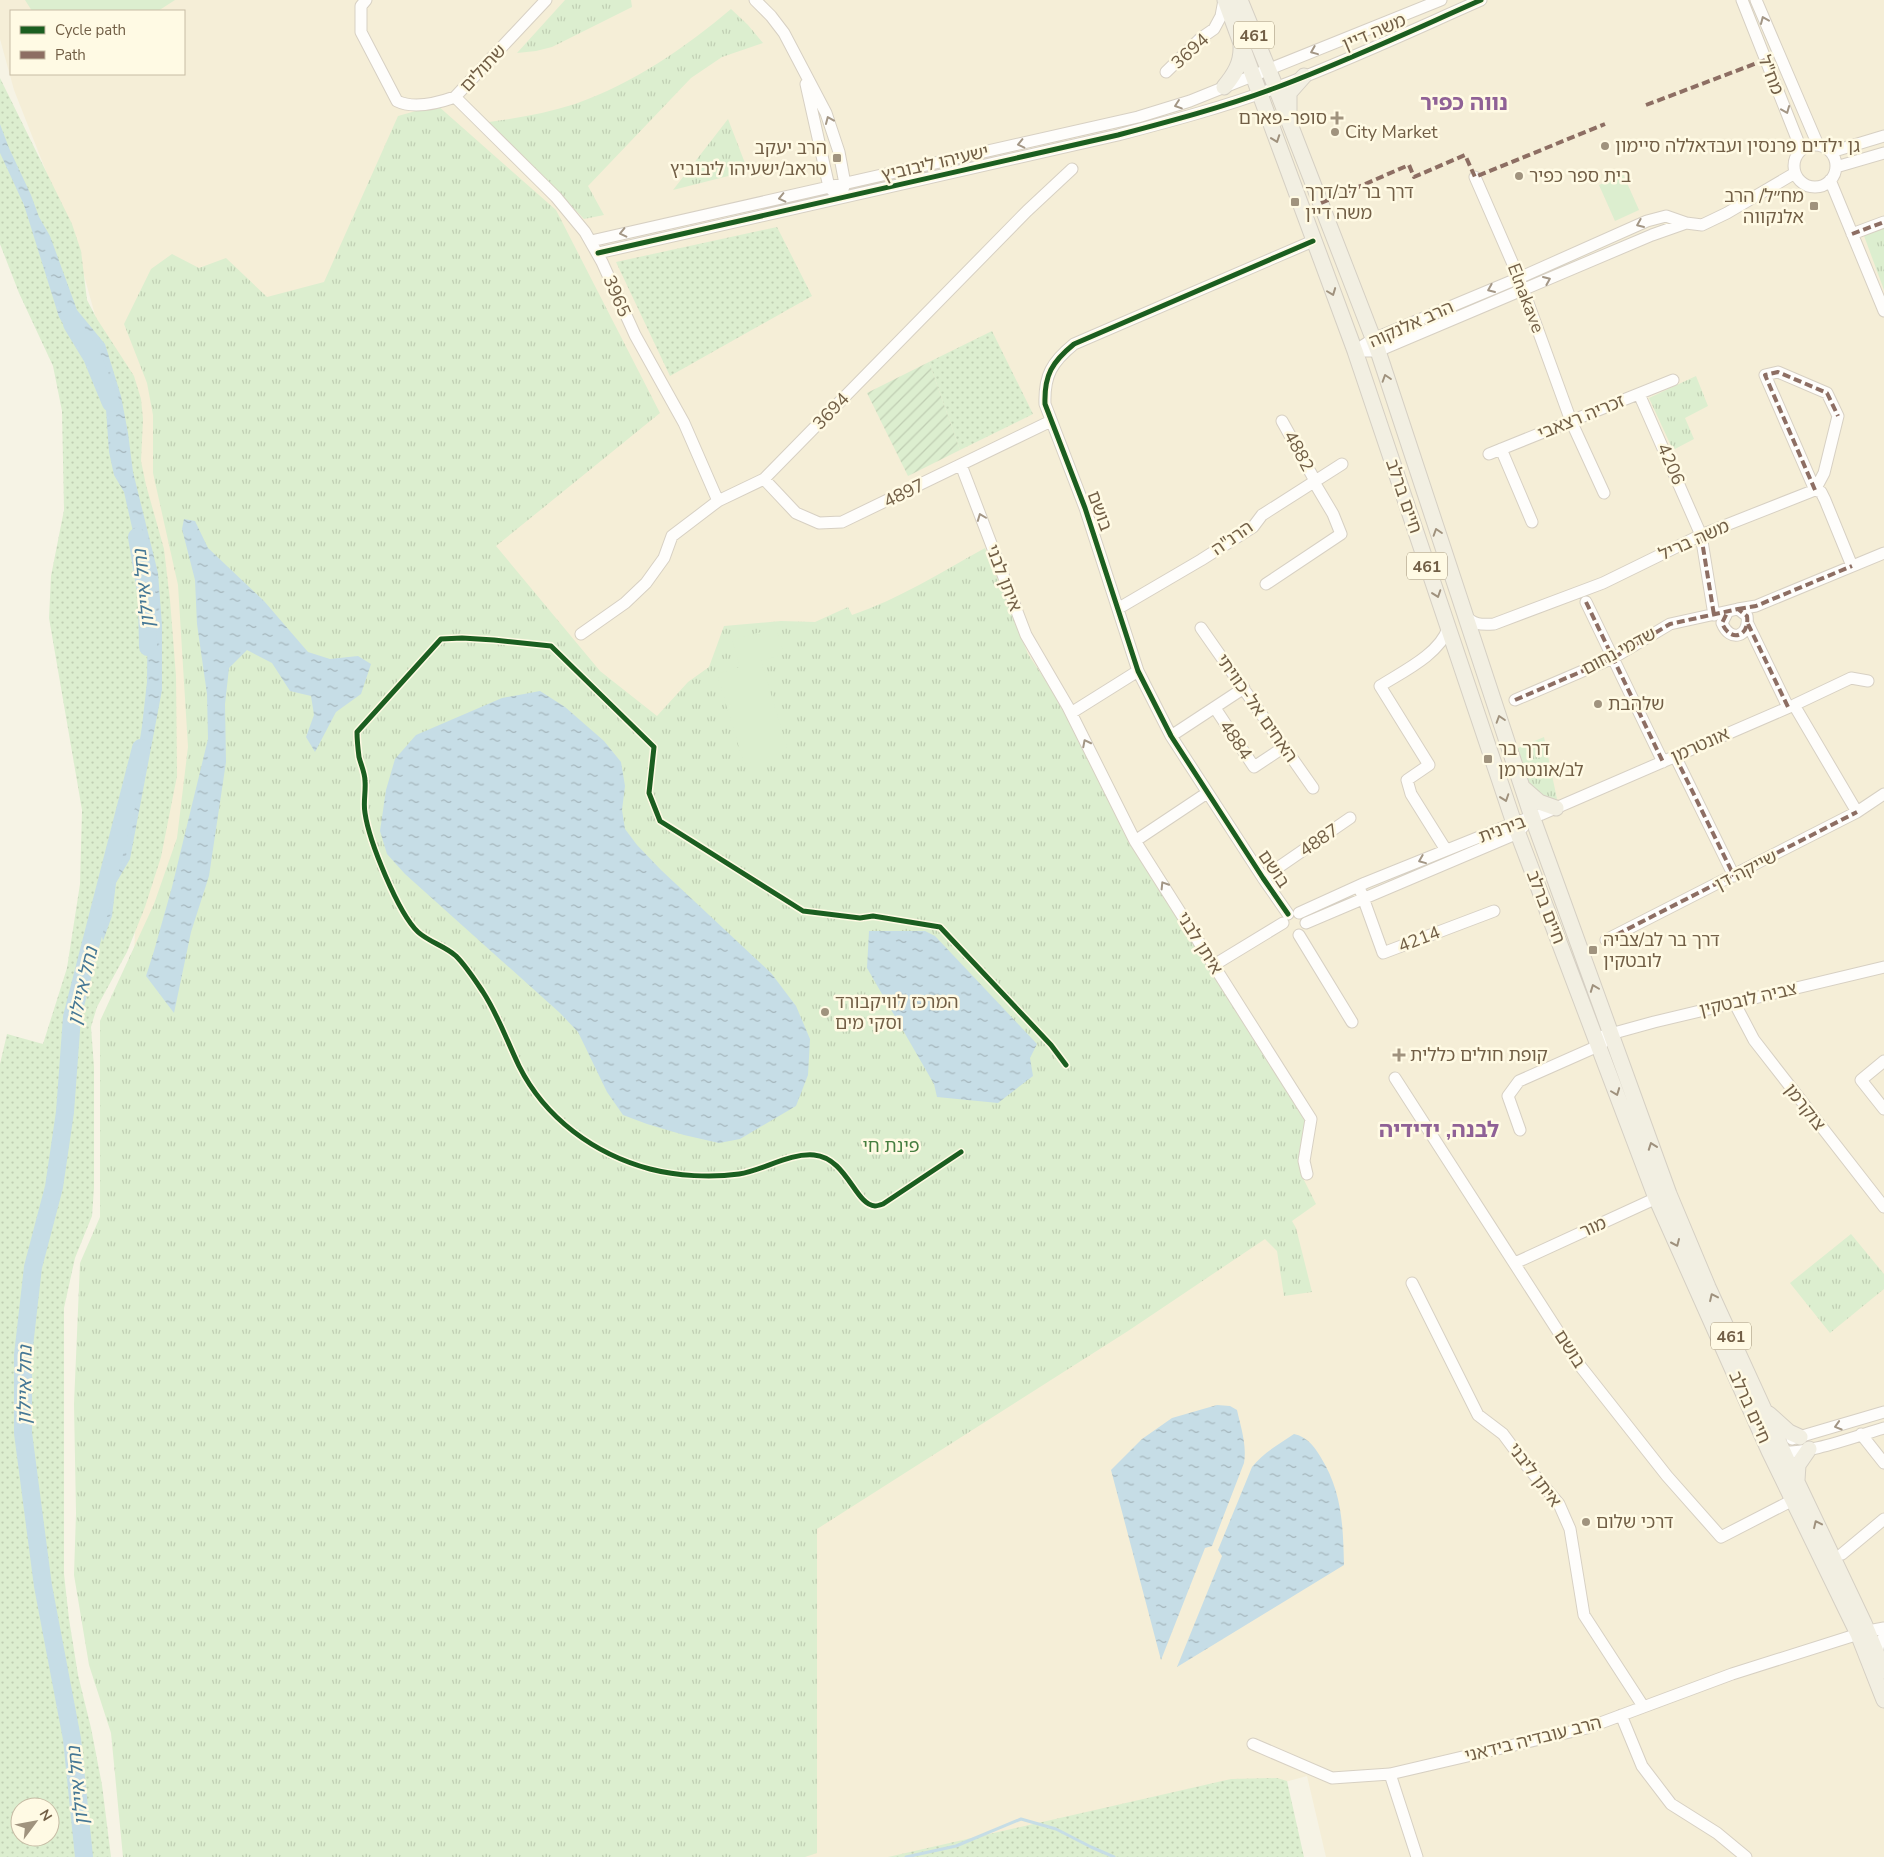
<svg xmlns="http://www.w3.org/2000/svg" width="1884" height="1857" viewBox="0 0 1884 1857" font-family="'Nunito Sans','Noto Sans Hebrew',sans-serif">
<defs>
<pattern id="grass-dots" width="8" height="8" patternUnits="userSpaceOnUse" patternTransform="scale(1.25)"><rect width="8" height="8" fill="#dceecf"/><path d="M2 2h.1M6 6h.1" fill="none" stroke="#c0ceb3" stroke-width="1.8" stroke-linecap="round"/></pattern>
<pattern id="park-tufts" width="24" height="20" patternUnits="userSpaceOnUse" patternTransform="scale(1.25)"><rect width="24" height="20" fill="#dceecf"/><path d="M3 7l-1-3M5 7V3M7 7l1-3M15 17l-1-3M17 17v-4M19 17l1-3" fill="none" stroke="#c0ceb3"/></pattern>
<pattern id="garden-furrows" width="10" height="10" patternUnits="userSpaceOnUse" patternTransform="scale(1.25)"><rect width="10" height="10" fill="#dceecf"/><path d="M-1 1l2-2M0 10L10 0M9 11l2-2" fill="none" stroke="#c0ceb3"/></pattern>
<pattern id="water-ripples" width="26" height="14" patternUnits="userSpaceOnUse" patternTransform="scale(1.25)"><rect width="26" height="14" fill="#c6dde6"/><path d="M2 4q2-2 4 0t4 0M15 11q2-2 4 0t4 0" fill="none" stroke="#a5b6bc"/></pattern>
</defs>
<rect width="100%" height="100%" fill="#f6f3e5"/>
<path fill="#f5eed7" fill-rule="evenodd" d="M0 0H1884V1857H1326L1307 1776 1010 1857H163L129 1055 144 750 128 434 77 250 14 90 0 39ZM11 11H184V74H11Z"/>
<path fill="url(#grass-dots)" fill-rule="evenodd" d="M0 78 72 224 81 251 87 300 97 319 134 376 141 399 143 419 141 461 146 485 164 549 170 600 176 676 177 776 161 857 145 907 127 952 97 1007 91 1027 94 1067V1188L92 1216 75 1258 64 1308V1574L69 1619 78 1675 91 1728 102 1785 111 1857H0V1064L7 1034 43 1044 67 968 80 884 82 810 49 618 51 576 64 510 62 411 53 366 19 293 0 244ZM20 1807H50V1837H20Z
M777 227 812 296 670 376 616 262Z
M992 331 1033 414 960 450 929 362Z
M1277 1778 1287 1781 1304 1857H888L1231 1779Z"/>
<path fill="url(#park-tufts)" d="M565 0H631L632 7 552 47 536 51 517 53Z
M731 9 748 25 763 43 722 57 691 78 588 186 604 215 584 219 489 122C518 118 547 113 575 104 632 84 685 48 731 9Z
M437 105 556 210 660 413 496 546 600 671 657 716 688 682 709 667 724 626 781 621 815 622 848 607 852 615C899 599 942 572 985 548L1028 654 1068 714 1132 842 1308 1121 1300 1146V1172L1316 1204 1292 1221 1296 1228 1312 1292 1284 1296 1277 1251 1265 1239 1128 1331 817 1529V1853L805 1857H123L111 1733 89 1665 74 1575 76 1513 74 1404 80 1263 100 1217V1021L154 904 177 838 188 747 178 585 153 473V415L147 383 124 324 151 269 172 254 199 268 226 258 267 297 324 282 398 116Z
M728 119 748 171 673 190Z
M1884 226V290L1863 233Z
M1696 376 1708 406 1685 418 1694 439 1673 450 1649 398Z
M1544 737 1557 799 1545 798 1528 781 1518 748Z
M1851 1234 1884 1274V1289L1830 1333 1790 1283Z"/>
<path fill="url(#garden-furrows)" d="M929 362 960 450 908 476 867 393Z"/>
<path fill="#dceecf" d="M25 0H175L158 11H32Z
M1623 174 1639 210 1615 221 1599 185Z
M776 628 784 654 761 661 788 751 744 764 717 674 740 667 732 640Z"/>
<path fill="url(#water-ripples)" d="M0 124 9 148 31 195 39 217 50 236 77 310 105 344 121 396 128 433 133 472 158 573 162 625V690L130 859 116 883 112 916 103 941 99 924 122 853 142 726 147 682 148 585 136 545 124 492 114 475 109 452 105 395 99 360 95 353 66 329 59 317 24 205 0 153Z
M184 519 195 521 208 548 264 601 308 652 330 659 358 656 371 664 361 694 336 712 315 752 306 737 314 715 311 696 290 691 272 663 247 650 229 668 225 704 226 762 209 876 191 932 174 1013 146 976 154 951 172 887 208 739 207 694 197 624 195 580 182 529Z
M540 691 565 707 604 741 621 762 625 786 622 810 625 829 637 845 661 870 771 973 796 1006 810 1039 808 1075 796 1106 740 1139 719 1143 684 1135 647 1124 623 1115 607 1092 578 1032 560 1013 405 874 387 854 380 831 386 790 395 759 416 735 502 698Z
M869 931H925L935 936 1037 1044 1030 1058 1033 1076 998 1103 937 1097 934 1084 867 968Z
M1217 1405 1230 1406 1237 1410C1241 1428 1247 1445 1244 1463L1212 1546 1205 1548 1161 1660 1111 1470 1142 1439 1172 1418Z
M1294 1434C1307 1437 1313 1445 1320 1456 1342 1491 1343 1524 1344 1565L1177 1667 1222 1556 1218 1550 1252 1467C1263 1453 1279 1444 1294 1434Z"/>
<g fill="none" stroke-linecap="round" stroke-linejoin="round">
<path stroke="#c6dde6" stroke-width="3" d="M906 1857 956 1846 1021 1819 1056 1829 1091 1847 1114 1857"/>
<path stroke="#c6dde6" stroke-width="18" d="M72 324 92 357 111 403
M137 537 147 597 148 647
M84 1857 72 1739 43 1586 23 1433V1355L33 1267 54 1187 65 1112 72 1017 141 748"/>
<defs>
<path id="minor" d="M366 0 361 6V32L397 101C413 109 438 103 455 97L546 0
M755 0 771 16 784 33 826 113 839 152 845 184 842 191
M1742 0 1801 149
M1756 0 1818 145
M1166 72 1201 38 1214 29 1221 16 1224 0
M806 84 829 187 833 191
M455 97 556 197 585 232 602 262 635 335 684 423 718 501
M1794 166a21 21 0 1 1 42 0a21 21 0 1 1-42 0Z
M1831 152 1884 136
M1836 167 1884 153
M1475 177 1519 278 1571 421 1604 493
M1830 180 1884 311
M1852 234 1884 222
M591 241 1138 117 1190 101 1441 0
M598 253 1118 135C1171 121 1224 107 1275 88 1345 62 1413 30 1481 0
M1355 351 1373 339 1519 278 1647 221 1666 216 1686 223 1702 225 1727 213 1795 173
M1355 351H1378L1652 235 1686 223
M1778 372 1827 393 1838 416 1824 473 1815 490 1765 375Z
M1639 394 1701 535 1714 615
M1501 449 1532 522
M1489 454 1673 380
M961 465 1026 635 1068 707 1135 841 1311 1119 1304 1161 1307 1174
M764 479 796 513 819 523 842 522 1051 421
M1266 584 1341 534 1333 514 1314 482 1313 477 1282 421
M1586 602 1663 762
M1119 608 1201 560 1253 527 1262 515 1342 464
M1738 609 1756 606 1884 553
M1464 614C1473 625 1481 625 1494 624L1603 583 1701 535 1815 490 1821 492 1825 500 1852 566
M1748 624 1788 707
M1201 628 1313 788
M581 634 625 603 646 583 664 558 672 536 718 501 764 479 1027 211 1072 169
M1515 700 1613 658 1670 624 1738 609 1747 616C1750 637 1730 643 1722 623L1727 613
M1794 705 1857 812
M1215 708 1254 767 1284 747
M1071 713 1138 671
M1171 736 1244 688
M1675 756 1734 876
M1135 841 1207 793
M1446 850 1411 794 1407 780 1429 765 1380 686C1402 672 1440 654 1448 628
M1263 878 1350 818
M1361 892 1383 953 1494 911
M1299 913 1365 883 1514 823 1542 814 1794 705 1851 678 1868 681
M1288 914 1263 878 1171 736 1138 671 1085 508 1045 404C1044 375 1052 362 1074 344L1313 241
M1306 923 1511 836 1523 827
M1299 935 1352 1022
M1606 940 1857 812 1884 794
M1214 965 1283 923
M1734 1002 1754 1040 1884 1207
M1596 1038 1654 1022 1884 967
M1884 1061 1861 1080 1884 1109
M1395 1078 1581 1367 1667 1476 1721 1537 1793 1500
M1520 1130 1508 1096 1519 1081 1598 1046 1604 1042
M1515 1263 1650 1201 1662 1194
M1412 1283 1478 1415 1503 1434 1526 1465 1559 1504 1570 1529 1584 1615 1643 1706
M1861 1434 1884 1463
M1792 1439 1884 1412
M1776 1452C1808 1455 1853 1437 1884 1428
M1842 1554 1884 1519
M1877 1653 1879 1644 1884 1637
M1621 1715 1642 1766 1671 1804 1717 1833 1746 1857
M1253 1744 1332 1778 1390 1774 1587 1728 1732 1674 1868 1631 1884 1628
M1390 1774 1417 1857"/>
<path id="major" d="M1225 0 1355 351 1514 823 1656 1198 1769 1451 1858 1634 1884 1700
M1240 0 1276 88 1378 351 1529 808 1669 1194 1708 1287 1798 1484 1864 1623 1884 1671
M1224 87C1234 75 1242 63 1241 45
M1289 114V93L1304 76
M1523 788 1539 802 1556 808
M1769 1414 1789 1432 1800 1437
M1797 1480 1798 1465 1809 1449"/>
</defs>
<use href="#minor" stroke="#d7d0c3" stroke-width="13"/>
<use href="#major" stroke="#d5cfc3" stroke-width="17"/>
<use href="#minor" stroke="#fefdfb" stroke-width="11"/>
<use href="#major" stroke="#f2efe2" stroke-width="15"/>
<path stroke="#8d6e63" stroke-width="4" stroke-dasharray="8 4" stroke-linecap="butt" d="M1646 105 1765 60
M1321 203 1409 165 1414 177 1465 155 1475 177 1605 124
M1852 234 1884 222
M1815 490 1765 375 1778 372 1827 393 1838 416
M1701 535 1714 615
M1586 602 1663 762
M1738 609 1756 606 1852 566
M1748 624 1788 707
M1515 700 1613 658 1670 624 1738 609 1747 616C1750 637 1730 643 1722 623L1727 613
M1675 756 1734 876
M1606 940 1857 812"/>
<defs>
<path id="cycleway" d="M598 253 1118 135C1171 121 1224 107 1275 88 1345 62 1413 30 1481 0
M1288 914 1263 878 1171 736 1138 671 1085 508 1045 404C1044 375 1052 362 1074 344L1313 241
M961 1152 883 1204C880 1205 877 1206 875 1206 855 1205 847 1158 814 1155 789 1153 764 1170 739 1174 711 1178 677 1176 650 1169 594 1154 545 1118 519 1066 507 1041 498 1015 483 992 475 980 466 966 456 956 445 946 429 942 418 932 398 913 369 841 365 813 363 803 366 791 365 781 365 773 361 765 359 757 358 749 357 741 357 732L441 639 462 638 494 640 551 646 654 747 649 793 660 821 803 911 860 918 873 916 940 927 1051 1045 1066 1065"/>
</defs>
<use href="#cycleway" stroke="#fffae4" stroke-width="8"/>
<use href="#cycleway" stroke="#1b5e20" stroke-width="5"/>
</g>
<defs><path id="oneway-chevron" d="M-2-3.5L2.5 0L-2 3.5" fill="none" stroke-width="1.6" stroke-linecap="round" stroke-linejoin="round" transform="scale(1.25)"/></defs>
<g stroke="#a39685">
<use href="#oneway-chevron" transform="translate(1764 20) rotate(-113)"/>
<use href="#oneway-chevron" transform="translate(1314 51) rotate(158)"/>
<use href="#oneway-chevron" transform="translate(1178 105) rotate(161)"/>
<use href="#oneway-chevron" transform="translate(1786 110) rotate(68)"/>
<use href="#oneway-chevron" transform="translate(829 120) rotate(-113)"/>
<use href="#oneway-chevron" transform="translate(1021 144) rotate(167)"/>
<use href="#oneway-chevron" transform="translate(782 198) rotate(167)"/>
<use href="#oneway-chevron" transform="translate(1640 224) rotate(157)"/>
<use href="#oneway-chevron" transform="translate(623 233) rotate(167)"/>
<use href="#oneway-chevron" transform="translate(1547 280) rotate(-23)"/>
<use href="#oneway-chevron" transform="translate(1491 289) rotate(157)"/>
<use href="#oneway-chevron" transform="translate(981 517) rotate(-111)"/>
<use href="#oneway-chevron" transform="translate(1086 743) rotate(-117)"/>
<use href="#oneway-chevron" transform="translate(1422 860) rotate(158)"/>
<use href="#oneway-chevron" transform="translate(1164 885) rotate(-122)"/>
<use href="#oneway-chevron" transform="translate(1838 1426) rotate(163)"/>
</g>
<g stroke="#9f917d">
<use href="#oneway-chevron" transform="translate(1276 139) rotate(70)"/>
<use href="#oneway-chevron" transform="translate(1332 292) rotate(69)"/>
<use href="#oneway-chevron" transform="translate(1386 378) rotate(-108)"/>
<use href="#oneway-chevron" transform="translate(1437 532) rotate(-108)"/>
<use href="#oneway-chevron" transform="translate(1437 594) rotate(71)"/>
<use href="#oneway-chevron" transform="translate(1500 719) rotate(-108)"/>
<use href="#oneway-chevron" transform="translate(1505 798) rotate(71)"/>
<use href="#oneway-chevron" transform="translate(1594 988) rotate(-111)"/>
<use href="#oneway-chevron" transform="translate(1616 1092) rotate(69)"/>
<use href="#oneway-chevron" transform="translate(1652 1146) rotate(-110)"/>
<use href="#oneway-chevron" transform="translate(1676 1243) rotate(66)"/>
<use href="#oneway-chevron" transform="translate(1713 1297) rotate(-115)"/>
<use href="#oneway-chevron" transform="translate(1817 1524) rotate(-115)"/>
</g>
<g fill="#a0937e" stroke="#fffae4" stroke-width="2">
<path d="M1334.5 110.5h5v5h5v5h-5v5h-5v-5h-5v-5h5z"/>
<circle cx="1335" cy="132" r="5"/>
<circle cx="1605" cy="146" r="5"/>
<rect x="832" y="153" width="10" height="10" rx="2.5"/>
<circle cx="1519" cy="176" r="5"/>
<rect x="1290" y="197" width="10" height="10" rx="2.5"/>
<rect x="1809" y="201" width="10" height="10" rx="2.5"/>
<circle cx="1598" cy="704" r="5"/>
<rect x="1483" y="754" width="10" height="10" rx="2.5"/>
<rect x="1588" y="945" width="10" height="10" rx="2.5"/>
<circle cx="825" cy="1012" r="5"/>
<path d="M1396.5 1047.5h5v5h5v5h-5v5h-5v-5h-5v-5h5z"/>
<circle cx="1586" cy="1522" r="5"/>
</g>
<g text-anchor="middle" stroke-width="5" stroke-linejoin="round" paint-order="stroke">
<g fill="#fffae4" stroke="#9c8e75" stroke-width="1">
<rect x="1234" y="21.5" width="40" height="27" rx="4"/>
<rect x="1407" y="552.5" width="40" height="27" rx="4"/>
<rect x="1711" y="1322.5" width="40" height="27" rx="4"/>
</g>
<g font-size="16" font-weight="bold" fill="#725f46">
<text x="1254" y="41">461</text>
<text x="1427" y="572">461</text>
<text x="1731" y="1342">461</text>
</g>
<g font-size="18" fill="#725f46" stroke="#fffae4">
<text transform="translate(1374 32) rotate(-23)" y="6">משה דיין</text>
<text transform="translate(1190 51) rotate(-42)" y="6">3694</text>
<text transform="translate(483 68) rotate(-47)" y="6">שתולים</text>
<text transform="translate(1771 75) rotate(68)" y="6">מח"ל</text>
<text transform="translate(935 163) rotate(-13)" y="6">ישעיהו ליבוביץ</text>
<text transform="translate(617 296) rotate(67)" y="6">3965</text>
<text transform="translate(1526 298) rotate(69)" y="6">Elnakave</text>
<text transform="translate(1411 324) rotate(-24)" y="6">הרב אלנקוה</text>
<text transform="translate(831 411) rotate(-46)" y="6">3694</text>
<text transform="translate(1581 417) rotate(-22)" y="6">זכריה רצאבי</text>
<text transform="translate(1299 451) rotate(62)" y="6">4882</text>
<text transform="translate(1671 464) rotate(67)" y="6">4206</text>
<text transform="translate(904 493) rotate(-26)" y="6">4897</text>
<text transform="translate(1404 496) rotate(71)" y="6">חיים ברלב</text>
<text transform="translate(1100 511) rotate(70)" y="6">בושם</text>
<text transform="translate(1232 538) rotate(-35)" y="6">הרנ"ה</text>
<text transform="translate(1694 540) rotate(-24)" y="6">משה בריל</text>
<text transform="translate(1004 578) rotate(69)" y="6">איתן לבני</text>
<text transform="translate(1619 651) rotate(-28)" y="6">שדמי נחום</text>
<text transform="translate(1257 708) rotate(55)" y="6">האחים אל-כוויתי</text>
<text transform="translate(1236 740) rotate(56)" y="6">4884</text>
<text transform="translate(1700 745) rotate(-24)" y="6">אונטרמן</text>
<text transform="translate(1502 829) rotate(-20)" y="6">בירנית</text>
<text transform="translate(1319 840) rotate(-34)" y="6">4887</text>
<text transform="translate(1274 869) rotate(56)" y="6">בושם</text>
<text transform="translate(1746 870) rotate(-27)" y="6">שייקה דן</text>
<text transform="translate(1546 907) rotate(69)" y="6">חיים ברלב</text>
<text transform="translate(1419 939) rotate(-21)" y="6">4214</text>
<text transform="translate(1200 943) rotate(58)" y="6">איתן לבני</text>
<text transform="translate(1748 999) rotate(-13)" y="6">צביה לובטקין</text>
<text transform="translate(1805 1107) rotate(52)" y="6">צוקרמן</text>
<text transform="translate(1593 1227) rotate(-24)" y="6">מור</text>
<text transform="translate(1570 1349) rotate(57)" y="6">בושם</text>
<text transform="translate(1750 1407) rotate(66)" y="6">חיים ברלב</text>
<text transform="translate(1535 1475) rotate(53)" y="6">איתן ליבני</text>
<text transform="translate(1533 1739) rotate(-14)" y="6">הרב עובדיה בידאני</text>
</g>
<g font-size="18" fill="#725f46" stroke="#fffae4" text-anchor="start">
<text x="1327" y="124" text-anchor="end">סופר-פארם</text>
<text x="1345" y="138">City Market</text>
<text x="1615" y="152">גן ילדים פרנסין ועבדאללה סיימון</text>
<text x="827" y="154" text-anchor="end">הרב יעקב<tspan x="827" dy="21">טראב/ישעיהו ליבוביץ</tspan></text>
<text x="1529" y="182">בית ספר כפיר</text>
<text x="1305" y="198">דרך בר לב/דרך<tspan x="1305" dy="21">משה דיין</tspan></text>
<text x="1804" y="202" text-anchor="end">מח״ל/ הרב<tspan x="1804" dy="21">אלנקווה</tspan></text>
<text x="1608" y="710">שלהבת</text>
<text x="1498" y="755">דרך בר<tspan x="1498" dy="21">לב/אונטרמן</tspan></text>
<text x="1603" y="946">דרך בר לב/צביה<tspan x="1603" dy="21">לובטקין</tspan></text>
<text x="835" y="1008">המרכז לוויקבורד<tspan x="835" dy="21">וסקי מים</tspan></text>
<text x="1410" y="1061">קופת חולים כללית</text>
<text x="1596" y="1528">דרכי שלום</text>
</g>
<g font-size="18" fill="#467e40" stroke="#fffae4">
<text x="891" y="1152">פינת חי</text>
</g>
<g font-size="19" font-style="italic" fill="#457795" stroke="#fffae4">
<text transform="translate(143 589) rotate(-96)" y="7">נחל איילון</text>
<text transform="translate(82 986) rotate(-77)" y="7">נחל איילון</text>
<text transform="translate(24 1385) rotate(-89)" y="7">נחל איילון</text>
<text transform="translate(77 1786) rotate(-96)" y="7">נחל איילון</text>
</g>
<g font-size="22" font-weight="bold" fill="#8f6196" stroke="#fffae4">
<text x="1464" y="110">נווה כפיר</text>
<text x="1439" y="1137">לבנה, ידידיה</text>
</g>
</g>
<rect x="10" y="10" width="175" height="65" fill="#fffae4" stroke="#c7bca5"/>
<rect x="20" y="26" width="25" height="8" fill="#1b5e20" stroke="#c7bca5"/>
<text x="55" y="35" font-size="15" fill="#725f46">Cycle path</text>
<rect x="20" y="51" width="25" height="8" fill="#8d6e63" stroke="#c7bca5"/>
<text x="55" y="60" font-size="15" fill="#725f46">Path</text>
<g transform="translate(35 1822) rotate(58)"><circle r="24" fill="#fffae4" stroke="#c7bca5"/>
<path d="M0-4L9 19L0 12L-9 19Z" fill="#a0937e"/>
<text y="-8" font-size="14" font-weight="bold" text-anchor="middle" fill="#725f46">N</text>
</g>
</svg>
